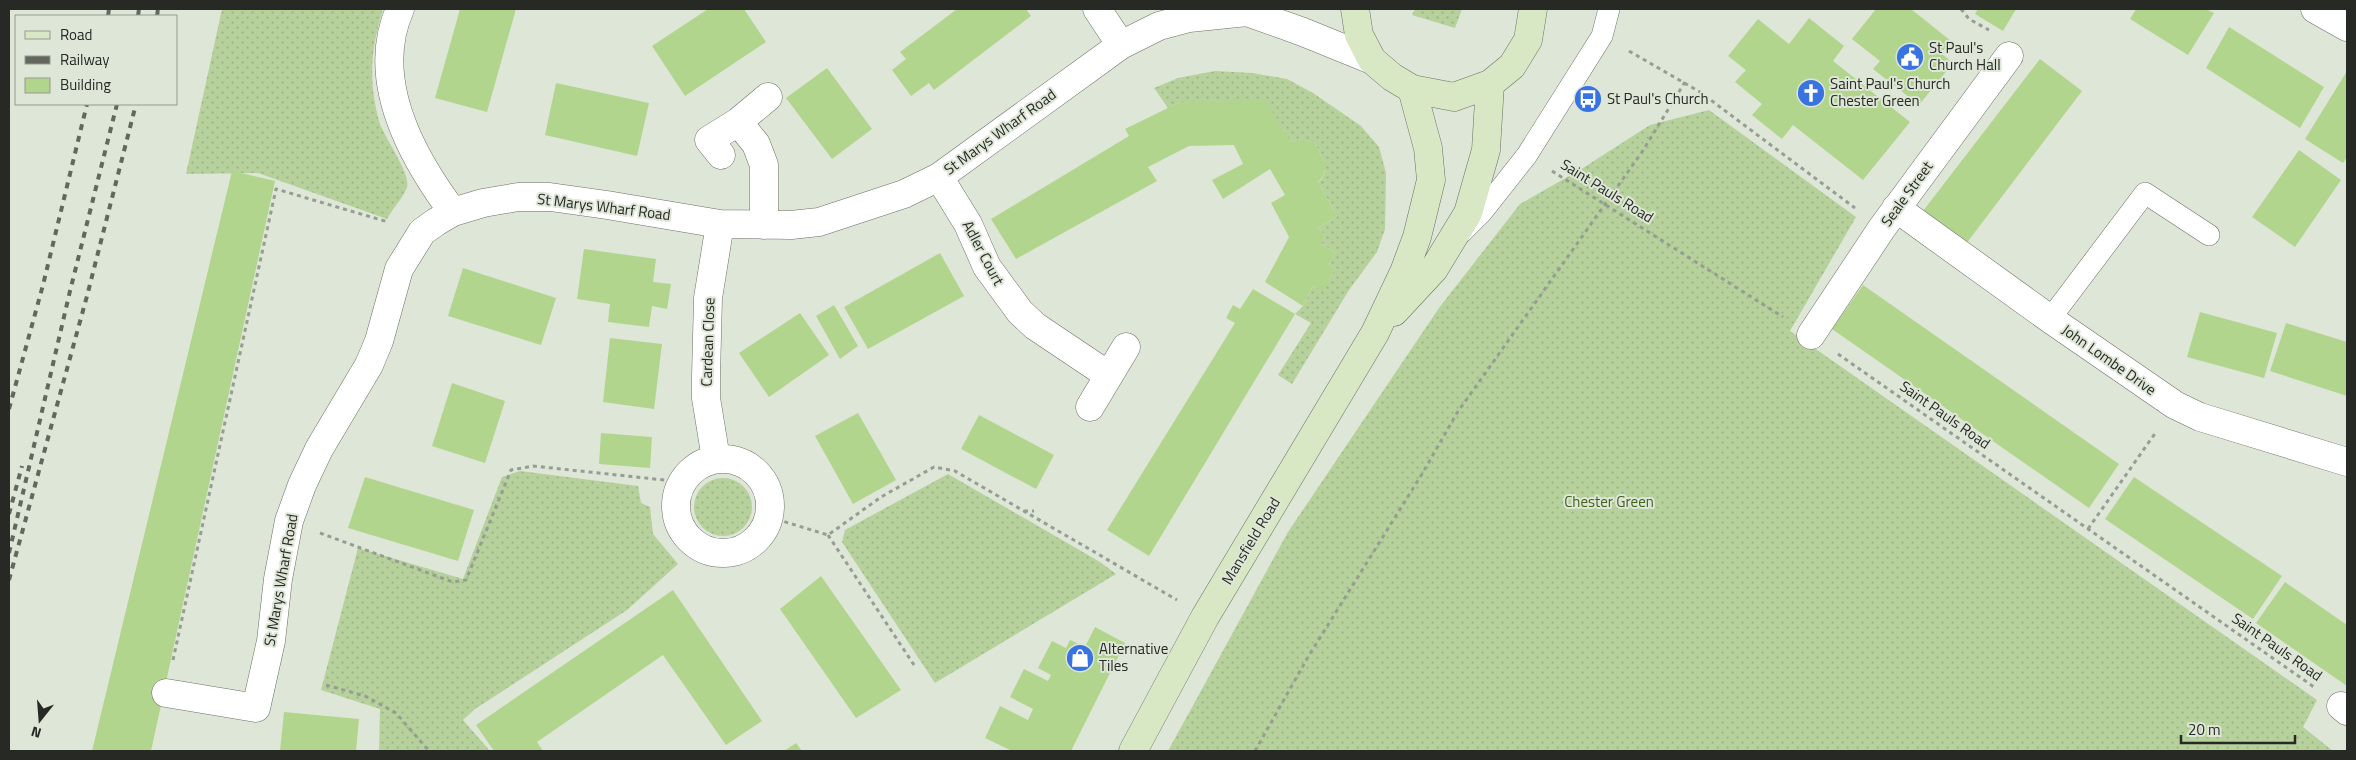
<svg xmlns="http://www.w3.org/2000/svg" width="2356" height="760" viewBox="0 0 2356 760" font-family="'Titillium Web',sans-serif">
<defs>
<pattern id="grass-dots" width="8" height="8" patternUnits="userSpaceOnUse" patternTransform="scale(1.25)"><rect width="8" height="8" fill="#b6d19b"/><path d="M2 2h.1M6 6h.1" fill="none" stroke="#9cb485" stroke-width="1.8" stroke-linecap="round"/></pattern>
</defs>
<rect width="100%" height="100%" fill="#dee6d8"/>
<path fill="url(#grass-dots)" d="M222 9H383C371 48 368 80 379 121 384 138 411 173 407 187 404 197 392 209 387 219L258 173 186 174Z
M1415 9H1462L1455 28 1412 15Z
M1215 71 1252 73 1287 79 1313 93 1361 126 1379 147 1386 173 1385 229 1377 252 1349 290 1292 384 1278 375 1311 323 1295 314 1303 306 1313 286 1324 290 1335 268 1329 265 1335 252 1321 244 1325 235 1318 228 1337 216 1318 182C1332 171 1321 156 1315 143L1300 139 1291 142 1180 102 1168 108 1154 88 1178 78Z
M1709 110 1856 217 1790 331 2317 700 2303 727 2333 751H1168L1288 532 1439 308 1520 204 1583 168 1650 125Z
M520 471 638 486 641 503 650 507 653 534 678 564 627 610 475 709 463 720 490 751H379L380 709 321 690 358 548 463 579 502 477Z
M948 474 1100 562 1116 574 935 683 842 542 845 530Z
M694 507a29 29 0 1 1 58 0a29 29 0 1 1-58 0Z"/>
<path fill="#b2d58e" d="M460 9H516L487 112 435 98Z
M708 9H744L766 42 685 96 652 46Z
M957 9H1026L1031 16 934 90 929 83 911 96 892 70 906 59 900 52Z
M1876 9H1911L1951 41 1941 53 1953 63 1919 105 1873 69 1880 61 1852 39Z
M1978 9H2016L2003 31 1975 14Z
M2136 9H2206L2214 13 2188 55 2130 19Z
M1809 18 1844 46 1833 61 1910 122 1863 180 1793 125 1782 139 1752 115 1762 104 1735 82 1746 70 1728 56 1758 19 1789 44Z
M2229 27 2324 87 2300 128 2206 68Z
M2040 59 2082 91 1966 244 1923 211Z
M827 68 872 129 832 159 786 98Z
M2347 71V157L2343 163 2305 139Z
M556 83 649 103 637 156 545 135Z
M1265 100 1291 142 1300 139 1315 143 1326 166 1323 176 1318 182 1337 216 1318 228 1325 235 1321 244 1335 252 1329 265 1335 268 1324 291 1313 286 1303 306 1265 282 1289 237 1271 203 1285 195 1270 169 1223 199 1212 180 1243 164 1234 145 1189 146 1148 167 1157 181 1016 259 991 219 1129 136 1125 129 1180 102Z
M2299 150 2341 180 2295 247 2252 217Z
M232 171 275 181 151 751H92Z
M584 249 656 259 653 282 671 284 667 309 652 306 649 327 608 322 610 304 577 299Z
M940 253 964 296 868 349 844 307Z
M463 268 556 298 541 345 448 316Z
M1863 285 2119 464 2089 508 1832 329Z
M1253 289 1295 314 1149 556 1107 530 1235 323 1226 318 1233 305 1240 309Z
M834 305 858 346 840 359 816 316Z
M2200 312 2277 333 2264 378 2187 357Z
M800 313 829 355 769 397 739 353Z
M2286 323 2347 342V396L2270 371Z
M610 338 662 344 654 409 603 402Z
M452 383 505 401 485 463 432 446Z
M858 413 896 480 853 504 815 436Z
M979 415 1054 455 1036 489 961 449Z
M601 433 652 437 650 468 599 464Z
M365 477 474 510 458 561 348 528Z
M2134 477 2282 576 2253 619 2105 519Z
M821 576 901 690 856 718 780 609Z
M2285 582 2347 625V686L2256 623Z
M673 590 762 721 726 745 663 655 537 742 543 751H494L476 725Z
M1095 627 1125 643 1071 751H1012L985 738 1000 706 1028 720 1033 709 1010 697 1024 669 1048 681 1051 675 1038 668 1052 641 1066 648 1070 640 1085 647Z
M284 712 359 719 356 751H280Z
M796 743 802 751H784Z"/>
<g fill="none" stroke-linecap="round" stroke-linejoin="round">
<defs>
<path id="lane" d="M1462 232 1482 212 1527 155 1602 36 1609 9
M2050 319 2145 193 2209 235"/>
<path id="street" d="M400 9C369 79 411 156 453 212
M1097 9 1121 45
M2315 9 2347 27
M1247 12 1303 32 1372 60
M738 122 756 144 764 165V225
M721 155 709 140 738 122 768 97
M939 177 968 224 987 267 1020 312 1035 326 1108 375
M1896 208 2050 319 2175 405 2200 417 2347 462
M1811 335 1882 228 2009 56
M1090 407 1126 347
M716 459 706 398V376L708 298 720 224
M676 506a47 47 0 1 1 94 0a47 47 0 1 1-94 0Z
M166 693 256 708 271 641 278 579 289 521 302 485 319 449 369 365 379 341 399 269 422 232 436 222 453 212 483 203 518 197H550L607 205 720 224 791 225 819 222 904 194 939 177 1121 45 1159 26 1189 18 1247 12 1255 9
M2341 706 2347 711"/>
<path id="secondary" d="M1355 9 1359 35 1372 60 1392 77 1412 89 1454 97 1490 84 1512 66 1528 40 1533 9
M1394 312 1434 269 1468 213 1486 150 1490 84
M1133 751 1205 617 1375 333 1404 272 1417 237 1431 180 1428 148 1412 89"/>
</defs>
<use href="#lane" stroke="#6a7165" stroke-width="22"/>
<use href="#street" stroke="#6a7165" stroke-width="29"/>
<use href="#secondary" stroke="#6a7165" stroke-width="29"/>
<path stroke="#969d92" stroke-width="3" stroke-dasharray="4 4" stroke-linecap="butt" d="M1961 9 1969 19 1989 30
M1629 51 1700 92 1855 208
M1552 171 1783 317
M1838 354 2314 687
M1024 511H1034
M769 517 828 535 881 497 934 467 955 471 1177 600
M2088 529 2156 432
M320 533 439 577 453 582 466 580 511 470 533 466 683 482
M828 535 914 665
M173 660 276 189 388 222
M326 685 365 696 396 713 429 751
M1255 751 1308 657 1422 474 1457 413 1642 152 1685 82"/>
<use href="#lane" stroke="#fff" stroke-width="21"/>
<use href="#street" stroke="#fff" stroke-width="28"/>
<use href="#secondary" stroke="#d9e8c4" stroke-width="28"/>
<path stroke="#63685f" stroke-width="4" stroke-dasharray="6 6" stroke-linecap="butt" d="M108 16 109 9
M138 16 139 9
M157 16 158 9
M9 409 43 285 87 104
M9 514 22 466
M9 553 70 291 117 104
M9 580 87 296 136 104"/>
</g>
<defs>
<symbol id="civic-disc" viewBox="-11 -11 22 22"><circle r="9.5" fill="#3973e2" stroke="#dee6d8"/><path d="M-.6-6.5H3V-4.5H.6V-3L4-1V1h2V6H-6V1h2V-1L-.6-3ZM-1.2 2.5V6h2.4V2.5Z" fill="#fff"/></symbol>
<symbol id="church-disc" viewBox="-11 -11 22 22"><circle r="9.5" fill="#3973e2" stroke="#dee6d8"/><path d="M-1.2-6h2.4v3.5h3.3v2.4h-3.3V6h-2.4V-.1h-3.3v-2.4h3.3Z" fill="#fff"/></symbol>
<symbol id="bus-disc" viewBox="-11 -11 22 22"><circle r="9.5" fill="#3973e2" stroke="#dee6d8"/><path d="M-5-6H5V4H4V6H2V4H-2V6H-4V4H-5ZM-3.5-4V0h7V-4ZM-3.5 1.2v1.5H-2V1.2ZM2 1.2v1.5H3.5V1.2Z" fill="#fff"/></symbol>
<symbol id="shop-disc" viewBox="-11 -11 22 22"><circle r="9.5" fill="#3973e2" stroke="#dee6d8"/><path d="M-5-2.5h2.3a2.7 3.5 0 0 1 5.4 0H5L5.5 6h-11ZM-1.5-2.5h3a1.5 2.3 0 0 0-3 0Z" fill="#fff"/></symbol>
</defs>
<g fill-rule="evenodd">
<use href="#civic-disc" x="1894" y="41" width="32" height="32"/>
<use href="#church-disc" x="1795" y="77" width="32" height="32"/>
<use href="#bus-disc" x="1572" y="83" width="32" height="32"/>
<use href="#shop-disc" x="1064" y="642" width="32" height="32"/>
</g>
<g text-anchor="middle" stroke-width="4" stroke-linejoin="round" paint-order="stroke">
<g font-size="15" fill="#272a24" stroke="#dee6d8" text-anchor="start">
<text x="1929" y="53">St Paul's<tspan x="1929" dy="17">Church Hall</tspan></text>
<text x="1830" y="89">Saint Paul's Church<tspan x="1830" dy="17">Chester Green</tspan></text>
<text x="1607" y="104">St Paul's Church</text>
<text x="1099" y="654">Alternative<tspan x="1099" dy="17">Tiles</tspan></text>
</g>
<g font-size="15" fill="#272a24" stroke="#dee6d8">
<text transform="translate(1000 132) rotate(-36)" y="5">St Marys Wharf Road</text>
<text transform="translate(1607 191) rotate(32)" y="5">Saint Pauls Road</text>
<text transform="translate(1907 194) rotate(-54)" y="5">Seale Street</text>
<text transform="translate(604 207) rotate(7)" y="5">St Marys Wharf Road</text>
<text transform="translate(983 253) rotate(62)" y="5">Adler Court</text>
<text transform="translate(708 342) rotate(-88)" y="5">Cardean Close</text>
<text transform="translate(2109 360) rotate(35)" y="5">John Lombe Drive</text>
<text transform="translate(1945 415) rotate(35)" y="5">Saint Pauls Road</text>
<text transform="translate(1251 541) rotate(-59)" y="5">Mansfield Road</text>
<text transform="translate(281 580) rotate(-80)" y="5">St Marys Wharf Road</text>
<text transform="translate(2277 647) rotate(35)" y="5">Saint Pauls Road</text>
</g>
<g font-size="15" fill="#436319" stroke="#dee6d8">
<text x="1609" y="507">Chester Green</text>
</g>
</g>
<rect width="2356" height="760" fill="none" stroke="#272a24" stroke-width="20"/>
<rect x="15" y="15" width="162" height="90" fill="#dee6d8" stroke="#959b90"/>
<rect x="25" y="31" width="25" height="8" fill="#d9e8c4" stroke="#959b90"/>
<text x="60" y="40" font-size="15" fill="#272a24">Road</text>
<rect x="25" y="56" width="25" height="8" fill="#63685f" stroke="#959b90"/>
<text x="60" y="65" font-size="15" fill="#272a24">Railway</text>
<rect x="25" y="78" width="25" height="15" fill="#b2d58e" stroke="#959b90"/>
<text x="60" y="90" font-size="15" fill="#272a24">Building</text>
<g transform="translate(40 720) rotate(197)" stroke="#dee6d8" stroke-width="4" paint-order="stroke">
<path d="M0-4L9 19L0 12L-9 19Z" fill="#272a24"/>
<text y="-8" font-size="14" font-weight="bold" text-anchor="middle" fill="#272a24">N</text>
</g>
<path d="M2181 735v8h114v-8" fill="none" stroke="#272a24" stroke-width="2.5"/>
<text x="2188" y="735" font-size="15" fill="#272a24" stroke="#dee6d8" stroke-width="4" paint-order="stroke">20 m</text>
</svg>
